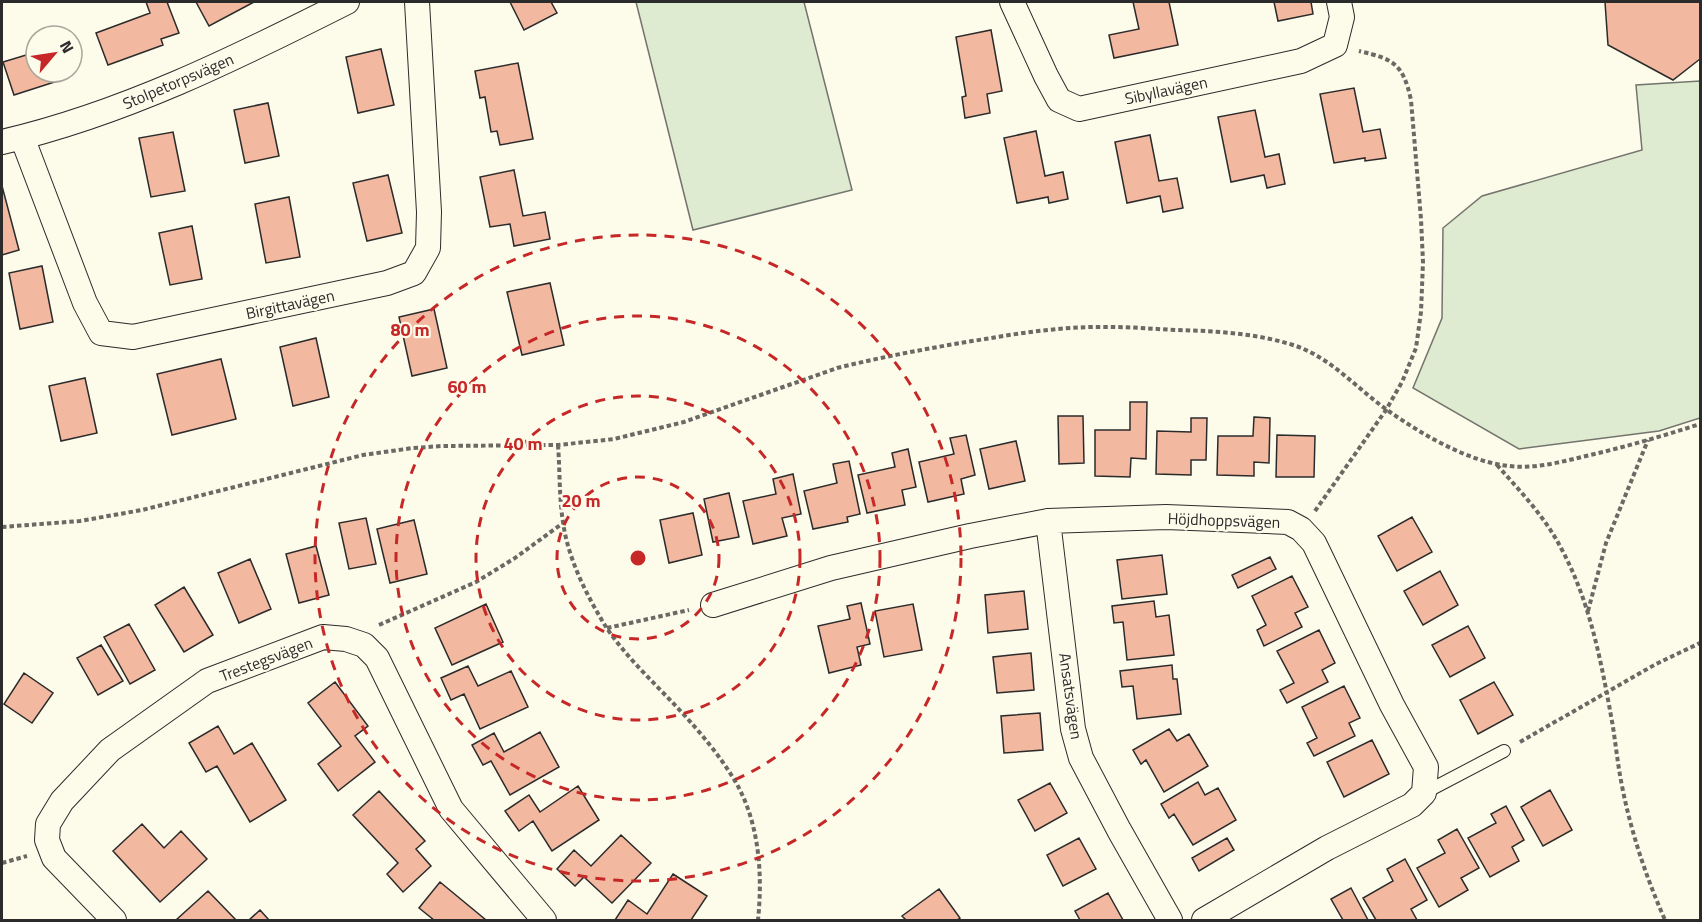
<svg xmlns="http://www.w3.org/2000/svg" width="1702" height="922" viewBox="0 0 1702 922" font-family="'Titillium Web',sans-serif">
<rect width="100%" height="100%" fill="#fdfbea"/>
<path fill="#deebd1" stroke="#74746e" stroke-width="1.5" d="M636 2H804L852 190 693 230Z
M1700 81V418L1659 431 1519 449 1413 388 1442 318 1443 228 1482 196 1642 150 1636 85Z"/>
<path fill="#f2b8a0" stroke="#2b2b2b" stroke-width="1.5" d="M146 2H167L179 33 161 39 163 45 108 65 96 33 150 13Z
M196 2H254L209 26Z
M510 2H551L557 13 524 30Z
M1133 2H1169L1178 45 1114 58 1109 35 1139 29Z
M1274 2H1311L1313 14 1278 21Z
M1605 2H1700V59L1673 80 1608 45Z
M991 30 1002 91 987 94 990 113 965 118 962 97 966 96 956 37Z
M381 49 394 105 358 113 346 57Z
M36 52V72H65L67 78 14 95 3 62Z
M518 63 533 139 500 145 497 131 491 132 485 97 480 98 475 71Z
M1354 88 1363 132 1380 129 1386 158 1365 161V158L1334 163 1320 94Z
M268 103 279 156 245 163 234 110Z
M1255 110 1265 157 1279 154 1285 184 1267 188 1264 175 1231 182 1218 117Z
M1036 131 1045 176 1063 172 1068 199 1049 203 1048 197 1017 203 1004 138Z
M173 132 185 191 151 197 139 138Z
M1150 135 1159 181 1177 178 1183 208 1163 212 1160 196 1127 203 1115 142Z
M514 170 523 216 545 212 550 239 514 246 510 224 490 227 480 177Z
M388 175 402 233 367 241 353 183Z
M2 186 19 250 2 255Z
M289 197 300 257 266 263 255 204Z
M192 226 202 279 170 285 159 233Z
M42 266 53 322 20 329 9 273Z
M550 283 564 345 522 355 507 292Z
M434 309 447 368 412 376 399 317Z
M316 338 329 397 293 406 280 347Z
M221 359 236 419 172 435 157 374Z
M85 378 97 433 61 441 49 386Z
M1130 402H1147L1146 459 1131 458 1130 477 1095 476V430H1130Z
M1058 416H1083L1084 463 1059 464Z
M1254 417 1270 418 1269 463 1254 462V476L1217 475 1218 436H1253Z
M1191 418H1207L1206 460H1191V475L1156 474 1157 431 1191 432Z
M966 435 975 475 961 479 964 494 928 502 919 462 954 454 950 438Z
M1277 435 1315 436 1314 477H1276Z
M1016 441 1025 481 989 489 980 449Z
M908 449 916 487 902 490 905 505 867 513 858 475 895 467 892 453Z
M849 461 860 514 847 517 848 522 813 529 804 491 837 483 833 464Z
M793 474 801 514 782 518 787 536 753 544 743 501 776 494 773 479Z
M729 493 739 537 713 542 704 499Z
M693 513 702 555 669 563 660 520Z
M1412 517 1432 552 1397 571 1378 536Z
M366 518 376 564 349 569 339 523Z
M414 520 427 574 390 583 377 529Z
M316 546 329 595 299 603 286 554Z
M1162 555 1167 594 1122 599 1117 560Z
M1270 557 1276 569 1238 588 1232 575Z
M250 559 271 609 239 623 218 573Z
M1440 571 1458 605 1423 625 1404 591Z
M1292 576 1308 607 1295 613 1302 627 1264 646 1257 630 1266 625 1252 596Z
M184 587 213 635 184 652 155 605Z
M1024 591 1028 629 988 633 985 595Z
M1154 601 1156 617 1169 615 1174 655 1127 660 1123 622 1114 623 1112 606Z
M861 603 870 644 857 647 861 665 829 673 818 626 850 619 847 606Z
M486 604 503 642 452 665 435 628Z
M913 604 922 650 884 657 875 611Z
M129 624 155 670 130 684 104 637Z
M1468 626 1485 658 1450 677 1432 645Z
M1319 630 1335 663 1322 670 1328 682 1287 703 1280 690 1294 683 1277 651Z
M101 645 123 681 98 695 77 658Z
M1031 653 1034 690 997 693 993 657Z
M1172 665 1173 679H1177L1181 714 1137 719 1133 686 1122 687 1120 671Z
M468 666 478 686 511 671 528 707 480 729 464 694 451 700 441 678Z
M24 673 53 693 32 723 4 704Z
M335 682 368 726 355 736 375 762 338 791 318 764 341 746 308 703Z
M1494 682 1513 715 1478 734 1460 700Z
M1344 686 1360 718 1349 723 1355 736 1314 756 1307 743 1317 738 1302 707Z
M1040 713 1043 750 1004 753 1001 716Z
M218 726 234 754 252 743 286 800 250 822 217 766 206 772 189 743Z
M1169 729 1177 741 1189 734 1208 766 1164 792 1146 760 1141 764 1133 750Z
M540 732 559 767 510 795 491 761 483 765 472 745 494 733 504 752Z
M1372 740 1389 774 1344 797 1327 762Z
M1198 782 1205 795 1218 788 1236 820 1193 845 1174 814 1169 818 1161 804Z
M1050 783 1067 813 1035 831 1018 800Z
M578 786 599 820 552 851 533 821 519 831 505 811 529 795 540 812Z
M1550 790 1572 830 1543 846 1521 807Z
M379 791 425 841 416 849 431 866 403 892 387 874 398 863 353 815Z
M1506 806 1524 840 1512 847 1519 861 1490 877 1468 838 1496 823 1491 814Z
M142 824 164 848 181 831 207 859 160 902 113 851Z
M1457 829 1479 868 1461 878 1468 890 1439 907 1417 868 1445 853 1438 840Z
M621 835 651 863 612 903 584 877 575 886 557 869 574 850 591 866Z
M1079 838 1096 869 1063 886 1047 855Z
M1227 838 1234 850 1199 871 1192 858Z
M1405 859 1427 900 1411 909 1417 920H1376L1363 898 1393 881 1387 869Z
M673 874 707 896 691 920H615L628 900 647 914Z
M440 882 486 920H434L419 908Z
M1351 888 1368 920H1343L1331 899Z
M939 889 960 918 957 920H906L902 916Z
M208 891 236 920H176Z
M1108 893 1123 920H1080L1075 911Z
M260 910 269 920H249Z"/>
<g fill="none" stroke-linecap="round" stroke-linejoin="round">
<defs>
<path id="service" d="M1424 793 1504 751"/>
<path id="minor" d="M1012 2 1046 76 1059 100 1079 109 1301 61 1335 45 1342 17 1339 2
M22 137 85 303 101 333 133 337 387 283 414 273 428 248 429 212 417 2
M2 142C123 114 236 58 347 2
M1048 521 1073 729 1081 758 1119 830 1170 920
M713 605 831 568 970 536 1048 521 1166 517 1288 522 1301 529 1314 543 1392 705 1426 767 1424 793 1412 805 1327 848 1204 920
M114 920 54 858 47 840 48 824 62 801 110 750 207 681 323 637 346 639 364 645 377 658 451 809 544 920"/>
</defs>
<use href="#service" stroke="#2b2b2b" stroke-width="14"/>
<use href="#minor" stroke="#2b2b2b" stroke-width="26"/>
<path stroke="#6a6964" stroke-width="4" stroke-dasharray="4.5 3" stroke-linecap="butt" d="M558 445C560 471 559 497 563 522 568 559 587 596 606 627 624 654 649 678 672 702 693 724 715 749 732 776 759 818 763 872 758 920
M1497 465C1520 491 1545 517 1561 548 1591 603 1602 666 1613 727 1616 747 1618 766 1622 786 1631 832 1646 877 1665 920
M1315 511 1386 410 1402 382 1416 348 1421 312 1423 262 1421 219 1411 100C1403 64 1394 59 1359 51
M2 527 80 521 142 510 363 455 413 448 442 446 558 445 614 439 684 422 837 368C886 356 935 347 985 339 1026 332 1069 326 1112 327 1133 327 1154 329 1176 330 1215 331 1255 333 1293 345 1331 357 1358 390 1390 412 1423 435 1469 462 1509 466 1535 469 1561 462 1586 456 1625 447 1663 436 1700 424
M1588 611 1606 543 1648 440
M379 625 476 582 515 558 563 523
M607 628 689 610
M1520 742 1656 664 1700 643
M2 863 27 856"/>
<use href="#service" stroke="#fdfbea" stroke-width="12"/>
<use href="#minor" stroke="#fdfbea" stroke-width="24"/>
</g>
<g fill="none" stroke="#c62828" stroke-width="3" stroke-dasharray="10 8">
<circle cx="638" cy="558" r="81"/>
<circle cx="638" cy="558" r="162"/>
<circle cx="638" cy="558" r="242"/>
<circle cx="638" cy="558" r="323"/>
</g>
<g text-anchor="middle" stroke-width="4.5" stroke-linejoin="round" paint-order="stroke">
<g font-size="16" fill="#2b2b2b" stroke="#fdfbea">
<text transform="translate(178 81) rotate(-23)" y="6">Stolpetorpsvägen</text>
<text transform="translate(1166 90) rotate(-12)" y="6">Sibyllavägen</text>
<text transform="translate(290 304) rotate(-12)" y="6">Birgittavägen</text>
<text transform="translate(1224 520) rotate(2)" y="6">Höjdhoppsvägen</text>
<text transform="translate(266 659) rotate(-21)" y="6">Trestegsvägen</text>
<text transform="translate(1071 696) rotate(82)" y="6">Ansatsvägen</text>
</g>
</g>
<circle cx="638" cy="558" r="9" fill="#c62828" stroke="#fdfbea" stroke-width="3"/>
<g font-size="18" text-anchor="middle" font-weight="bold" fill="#c62828" stroke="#fdfbea" stroke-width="4.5" stroke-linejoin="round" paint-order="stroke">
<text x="410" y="336">80 m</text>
<text x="467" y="393">60 m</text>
<text x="523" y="450">40 m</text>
<text x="581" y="507">20 m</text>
</g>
<rect width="1702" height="922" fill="none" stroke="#2b2b2b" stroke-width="6"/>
<g transform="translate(54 54) rotate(61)"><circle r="28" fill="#fdfbea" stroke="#a9a89e" stroke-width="1.5"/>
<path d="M0-4.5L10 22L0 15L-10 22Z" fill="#c62828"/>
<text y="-9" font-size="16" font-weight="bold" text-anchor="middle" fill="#2b2b2b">N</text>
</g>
</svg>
